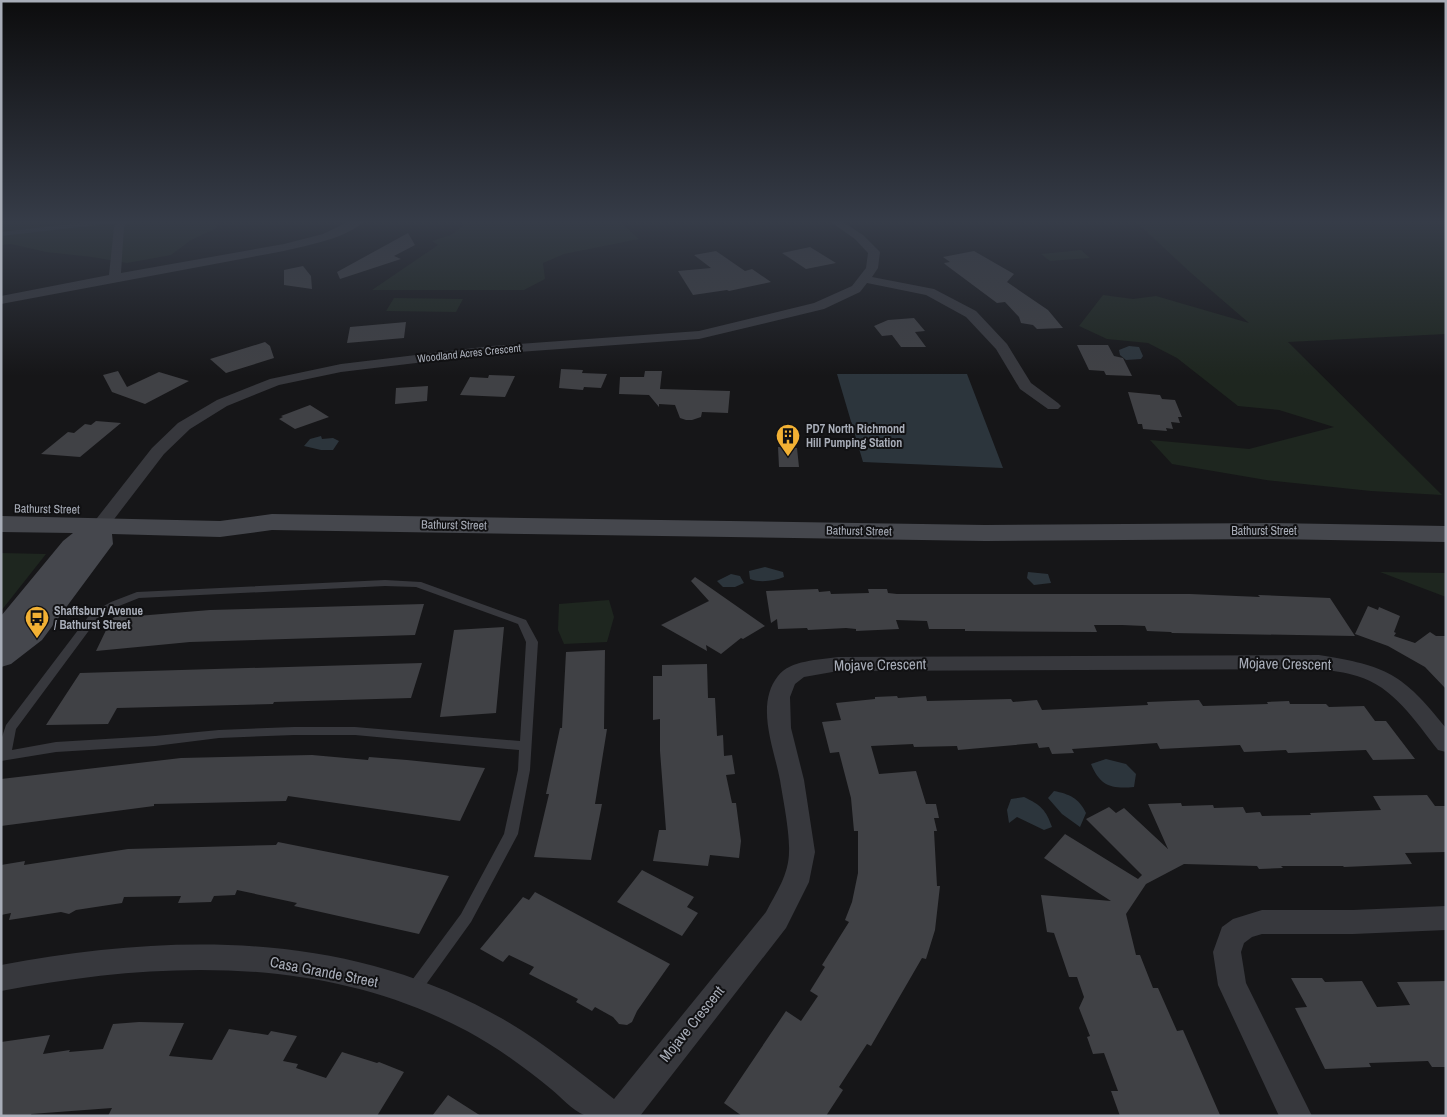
<svg xmlns="http://www.w3.org/2000/svg" width="1447" height="1117" viewBox="0 0 1447 1117" font-family="'Archivo Narrow',sans-serif">
<rect width="100%" height="100%" fill="#161618"/>
<path fill="#1e261f" d="M1 220H23L21 222 30 220H220L218 221 217 228 191 240 171 255 127 263 92 257 46 252 11 244 1 245Z
M464 220H618L639 239 564 254 543 263 545 279 524 290H372L438 245 432 241 451 235 462 227Z
M1134 220H1446V334L1288 342 1442 495 1371 491 1266 480 1172 464 1150 440 1249 449 1334 427 1279 410 1238 406 1177 358 1148 343 1107 339 1079 326 1103 295 1133 299 1156 296 1249 323 1191 273Z
M1081 250 1090 258 1050 261 1041 254Z
M394 298 463 299 456 312 386 311Z
M1 553 46 554 1 611Z
M1380 572 1446 573V597Z
M609 600 614 617 607 642 564 644 558 630 559 604Z"/>
<path fill="#2c353c" d="M1129 346 1139 347 1143 356 1141 359 1126 360 1120 355 1119 350Z
M837 374H967L1003 468 863 462Z
M321 436 322 439 333 438 339 441 333 450H321L304 446 310 439Z
M765 567 783 572 784 577C774 581 760 583 750 579L749 571Z
M1028 572 1048 574 1051 583 1034 585 1027 578Z
M731 574 740 576 744 583 735 587H723L717 581Z
M1106 759 1126 764 1136 774 1134 787C1111 789 1100 786 1091 764Z
M1054 791C1069 794 1079 798 1086 813L1080 827 1062 814 1048 798Z
M1024 797C1041 805 1046 810 1052 827L1044 830 1017 817 1009 823 1007 810 1011 799Z"/>
<g fill="none" stroke-linecap="round" stroke-linejoin="round">
<path stroke="#2c353c" stroke-width="4" d="M1 234 115 221"/>
</g>
<path fill="#404145" d="M408 233 415 245 394 256 401 259 340 279 337 272Z
M810 247 836 263 806 269 782 253Z
M716 251 745 271 752 269 771 282 729 291 727 290 693 295 678 271 711 268 694 255Z
M974 251 1014 274 1007 282 1048 310 1063 328 1037 329 1033 325 1021 323 1019 317 1005 302 997 303 946 265 944 263 950 262 943 257Z
M303 266 311 276 312 289 284 285V270Z
M914 318 925 331 915 332 926 347H901L892 335 882 336 874 326 888 320Z
M406 322 404 338 347 343 350 327Z
M265 342 270 346 274 358 226 373 210 359Z
M1077 345H1108L1114 356 1123 358 1132 376 1106 375 1104 371 1089 370Z
M561 369 583 370 582 373 607 374 601 388 584 387 583 390 559 388Z
M118 371 127 387 159 372 189 381 145 404 112 392 103 375Z
M645 371H662L660 389 730 391 728 413 702 412 701 417 692 420H686L680 418 675 405 659 404V407L649 395 619 394 620 377H644Z
M489 375 515 376 505 397 460 395 470 377 488 378Z
M428 386 427 401 395 404 396 388Z
M1128 392 1160 395 1162 399 1175 400 1182 417H1178L1180 423 1171 422 1173 429 1166 428 1167 431 1143 429 1142 424H1138Z
M310 405 329 417 295 429 279 419 283 417 281 416Z
M96 421 121 423 80 457 41 454 68 432 74 433 85 424 91 425Z
M778 447 797 448 799 467H779Z
M695 577 765 626 743 639 741 638 721 654 706 645 707 651 661 625 709 601 691 581Z
M818 589 819 592 830 591 831 594 869 593 868 589H887L888 593 897 594H1190L1260 597 1258 595 1330 598 1355 636 1172 633 1171 632 1147 631 1145 626 1122 625H1094L1097 632 965 631V629H929L927 621 896 620 899 629 856 631V629L846 628 808 630 807 628 778 629 777 619 771 623 766 591Z
M424 604 415 635 190 642 96 651 109 624V620L119 615 125 617 210 610Z
M1368 606 1378 610 1379 607 1400 616 1394 632 1396 633 1394 636 1415 643 1430 632 1436 636H1446V689L1425 667 1388 646 1355 634Z
M504 627 496 713 440 717 454 630Z
M605 650 604 729H607L595 804H602L591 860 534 857 549 794H546L560 728H562L566 652Z
M422 663 411 698 274 702 273 704 117 708 108 724 46 725 80 673Z
M707 664 708 698H715L717 736 723 735 724 756 732 755 735 774 726 775 732 803H736L741 841 739 858 710 855 708 866 653 861 659 830H666L660 751V719L653 720V676H662V665Z
M897 696 898 698 926 696 927 701 1011 699 1013 702 1037 700 1042 710 1148 705 1147 702 1199 700 1203 706 1268 704 1267 702 1289 701 1290 704H1326L1329 707 1364 706 1375 721H1386L1415 759 1373 760 1366 750 1288 753 1286 750 1244 752 1240 745 1160 749 1157 743 1072 749 1074 753 1052 754 1049 747 1039 748 1037 743 958 750 957 746 914 747 913 744 871 746 879 774 916 771 926 804H936L939 818H934L937 831H934L937 886H940L935 930 926 959 922 958 871 1046 867 1044 839 1087 843 1090 826 1116H742L724 1103 786 1011 801 1021 818 996 810 991 825 967 822 965 849 922 845 920 852 902 858 873V831H854L851 798 839 752 830 753 822 722 841 720 836 703 875 699V697Z
M312 755 368 760 369 757 407 760 485 768 460 821 288 796 286 801 154 804V806L1 826V779L181 758Z
M1427 795 1435 806H1446V852L1405 853 1412 864 1344 867 1343 866H1281L1283 868 1259 869 1257 866 1184 864 1146 884 1126 914 1136 955H1140L1153 988H1158L1177 1031 1183 1030 1220 1115 1120 1116 1111 1091H1118L1104 1053 1093 1054 1087 1037 1090 1036 1079 1008 1084 997 1077 977H1069L1054 933 1047 932 1041 895 1111 901 1044 858 1065 834 1138 879 1142 875 1086 819 1109 807 1116 813 1124 808 1168 849 1148 804 1181 803 1182 806 1213 805 1214 808 1243 807 1246 813 1260 812 1262 816 1311 815 1310 813 1381 810 1373 796Z
M278 842 449 876 419 934 294 906 297 903 237 890 235 895 214 896 211 902 178 903 181 896 124 897 122 903 76 910 69 914 61 912 9 920 11 913 1 915V865L25 861 24 865 128 849 276 845Z
M642 870 694 897 687 907 698 913 682 936 617 902Z
M535 892 670 964 637 1011 632 1022 627 1025 619 1024 613 1017 595 1007 592 1011 576 1002 578 999 529 974 534 967 509 955 503 962 480 949 523 897 529 900Z
M1291 978H1322L1325 982 1362 981 1377 1007 1410 1005 1397 982 1446 981V1067H1432L1428 1061 1369 1063 1371 1067 1325 1069 1295 1008 1307 1007Z
M139 1022 184 1023 169 1056 212 1060 229 1029 268 1035 271 1031 297 1036 283 1061 298 1064 296 1068 326 1078 342 1052 377 1063 379 1062 404 1072 377 1116H108L112 1108 31 1114 32 1116H1V1042L50 1035 43 1054 70 1050 69 1052 103 1049 113 1024Z
M448 1095 481 1116H432Z"/>
<g fill="none" stroke-linecap="round" stroke-linejoin="round">
<path fill="#37383d" fill-rule="evenodd" d="M385 580 421 582 526 620 538 642 530 770 518 834 471 922 417 997 412 999 407 997 404 992 407 987 461 914 504 834 518 770 519 750 355 735H294L219 738 155 746 56 752 1 761V740L6 725 91 613 111 602 137 592ZM385 586 416 587 518 624 526 642 520 741 355 727H294L219 730 155 736 56 742 12 750 16 729 99 617 119 606 139 598Z"/>
<path fill="#37383d" fill-rule="evenodd" d="M118 220H129L124 227 121 273 284 244 323 234 352 220H365C349 238 308 245 284 251L1 304V296L109 275 114 227Z
M828 220H840L863 235 880 252 878 268 872 277 934 289 976 311 1007 344 1031 383 1058 403 1061 406 1058 409H1048L1020 389 996 349 966 317 926 295 867 283 860 292 824 309 699 339 491 354 341 372 279 385 227 406 190 429 164 454 105 531 99 532 93 531 90 527 152 448 178 423 217 400 270 379 341 364 491 346 699 331 814 303 852 286 866 268 868 253 855 239Z
M1319 655C1387 666 1402 673 1446 728V752L1438 750C1416 722 1393 686 1357 676 1345 672 1332 671 1319 669L838 671 804 677 795 684 790 697 791 728 804 780 815 852 809 882 786 928 640 1116C630 1116 591 1117 584 1115 572 1110 561 1097 551 1089 525 1068 497 1047 467 1031 322 954 158 961 1 991V965C167 934 337 930 490 1012 534 1035 574 1068 614 1099L766 912C776 893 789 874 789 852 790 833 783 799 780 780 774 748 755 705 778 676 790 660 819 660 838 657Z
M1446 906V930L1353 934H1262L1252 937 1244 943 1241 952 1246 983 1312 1116H1279L1218 985 1213 952 1222 927 1233 919 1262 910H1353Z"/>
<path fill="#45474d" fill-rule="evenodd" d="M272 514 985 525 1272 523 1446 526V542L1272 539 985 541 272 530 220 537 112 534 113 544 42 640 11 664 1 667V616L63 541 73 533 1 532V516L220 521Z"/>
</g>
<linearGradient id="sky" x2="0" y2="1"><stop stop-color="#0c0c0d"/><stop offset="0.59" stop-color="#363c48"/><stop offset="1" stop-color="#363c48" stop-opacity="0"/></linearGradient>
<rect width="1447" height="376" fill="url(#sky)"/>
<defs>
<symbol id="building-pin" viewBox="-11 -11 22 30"><path d="M0 17L-7.5 6A9.5 9.5 0 1 1 7.5 6Z" fill="#f2b134" stroke="#111113"/><path d="M-4-6H4V6H1V3H-1V6H-4ZM-2.5-4.3h1.7v1.8h-1.7ZM.8-4.3h1.7v1.8H.8ZM-2.5-1h1.7V.8h-1.7ZM.8-1h1.7V.8H.8Z" fill="#111"/></symbol>
<symbol id="bus-pin" viewBox="-11 -11 22 30"><path d="M0 17L-7.5 6A9.5 9.5 0 1 1 7.5 6Z" fill="#f2b134" stroke="#111113"/><path d="M-5-6H5V4H4V6H2V4H-2V6H-4V4H-5ZM-3.5-4V0h7V-4ZM-3.5 1.2v1.5H-2V1.2ZM2 1.2v1.5H3.5V1.2Z" fill="#111"/></symbol>
</defs>
<g fill-rule="evenodd">
<use href="#building-pin" x="774" y="422" width="28" height="38"/>
<use href="#bus-pin" x="23" y="604" width="28" height="38"/>
</g>
<g text-anchor="middle" stroke-width="4" stroke-linejoin="round" paint-order="stroke">
<g font-size="11" fill="#a8adb8" stroke="#111113">
<text transform="translate(469 353) rotate(-6)" y="4">Woodland Acres Crescent</text>
</g>
<g font-size="12" font-weight="bold" fill="#a8adb8" stroke="#111113" text-anchor="start">
<text x="806" y="433">PD7 North Richmond<tspan x="806" dy="14">Hill Pumping Station</tspan></text>
<text x="54" y="615">Shaftsbury Avenue<tspan x="54" dy="14">/ Bathurst Street</tspan></text>
</g>
<g font-size="12" fill="#a8adb8" stroke="#111113">
<text transform="translate(47 509) rotate(1)" y="4">Bathurst Street</text>
<text transform="translate(454 525) rotate(1)" y="4">Bathurst Street</text>
<text transform="translate(859 531) rotate(1)" y="4">Bathurst Street</text>
<text x="1264" y="535">Bathurst Street</text>
</g>
<g font-size="15" fill="#a8adb8" stroke="#111113">
<text transform="translate(1285 664) rotate(1)" y="5">Mojave Crescent</text>
<text transform="translate(880 665) rotate(-1)" y="5">Mojave Crescent</text>
<text transform="translate(324 972) rotate(11)" y="5">Casa Grande Street</text>
<text transform="translate(692 1024) rotate(-51)" y="5">Mojave Crescent</text>
</g>
</g>
<rect width="1447" height="1117" fill="none" stroke="#a8adb8" stroke-width="5"/>
</svg>
